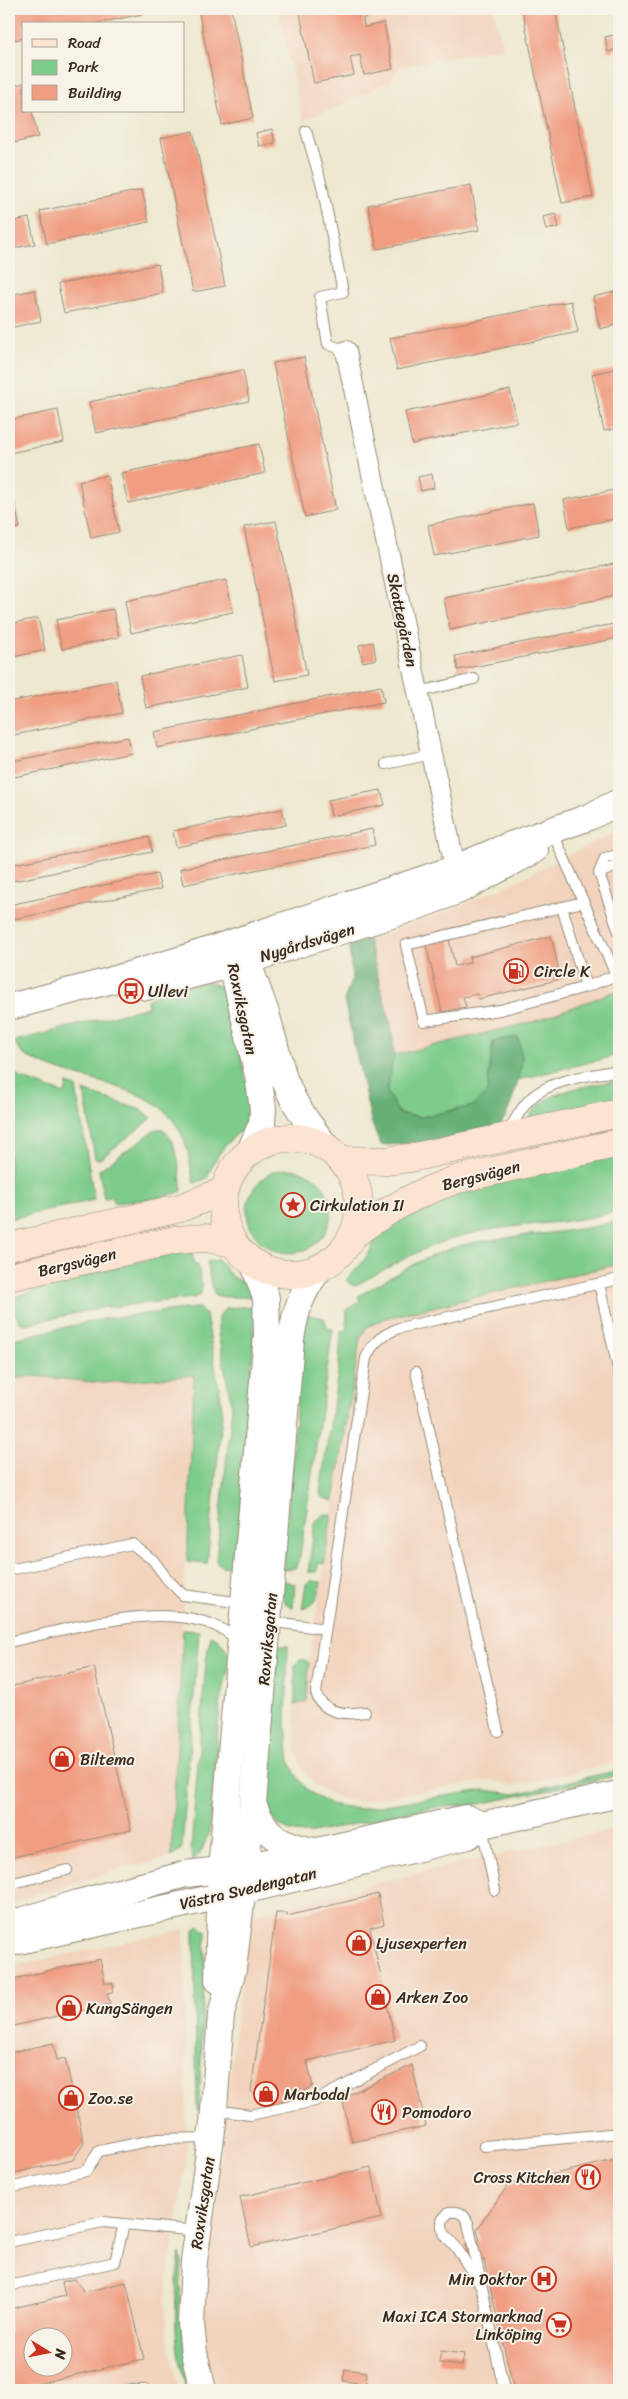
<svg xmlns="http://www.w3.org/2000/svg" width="628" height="2399" viewBox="0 0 628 2399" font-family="Sriracha,sans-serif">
<rect width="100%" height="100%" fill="#f7f3e8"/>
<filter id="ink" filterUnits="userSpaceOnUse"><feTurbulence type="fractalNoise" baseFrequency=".02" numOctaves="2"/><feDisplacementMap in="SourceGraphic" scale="10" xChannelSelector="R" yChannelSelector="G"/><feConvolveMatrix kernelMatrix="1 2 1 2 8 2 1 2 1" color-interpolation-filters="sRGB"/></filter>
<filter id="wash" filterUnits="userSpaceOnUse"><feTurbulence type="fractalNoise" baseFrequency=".0096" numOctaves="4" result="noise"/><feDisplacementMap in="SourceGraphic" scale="20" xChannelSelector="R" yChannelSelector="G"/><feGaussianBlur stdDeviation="1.12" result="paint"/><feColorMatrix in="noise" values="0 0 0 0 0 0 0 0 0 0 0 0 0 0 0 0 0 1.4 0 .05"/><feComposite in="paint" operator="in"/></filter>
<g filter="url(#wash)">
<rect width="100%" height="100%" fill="#ede8cf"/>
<path fill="#f2d4be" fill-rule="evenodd" d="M278 9H493L503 47 400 67 390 81 335 108 303 120Z
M619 830V990L532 1022 394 1055 392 1029 368 939 447 911 502 888Z
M619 1264V1762L513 1786 493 1780 359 1801 347 1800 327 1793 315 1784 303 1770 296 1752 295 1705 307 1700 309 1663 360 1339 367 1327 386 1318Z
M194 1375 171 1857 138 1866 124 1868 36 1894 9 1905V1380L33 1376 104 1383Z
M619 1828V2390H216L205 2345 202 2318 247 1926 252 1915 422 1872Z
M184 1929 187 2154 165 2296 167 2330 178 2390H9V1967ZM32 2336H62V2366H32Z"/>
<path fill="#7ecc8c" stroke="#5c7b55" d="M209 982 223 988 229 998 250 1101 246 1127C226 1141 216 1155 207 1178L194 1183C190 1168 189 1148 182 1135 176 1122 164 1108 151 1101 114 1080 64 1078 26 1056 20 1053 18 1048 15 1041L148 1007 147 1000 169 988Z
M619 990V1055L517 1080 522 1059 518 1038 493 1041 487 1092 473 1106 421 1117 399 1114 387 1092 394 1055 532 1022Z
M9 1069 20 1078 65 1094 67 1084 76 1087 94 1200 9 1219Z
M619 1080V1099L528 1119C546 1088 587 1087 619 1080Z
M84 1091 141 1110 152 1118 100 1159 95 1158Z
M157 1129H163C179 1145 179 1170 182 1191L159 1198 114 1203 113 1197 104 1198 99 1170Z
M619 1155V1210C570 1226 518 1222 468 1234 426 1244 392 1266 354 1286L346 1280C355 1271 364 1262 370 1251 374 1244 376 1236 381 1231 432 1186 552 1170 619 1155Z
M247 1211a42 42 0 1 1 84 0a42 42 0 1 1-84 0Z
M619 1220V1264L386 1318 367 1327 360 1339 334 1501 321 1497 320 1492 339 1366 341 1331 347 1330V1310L360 1301 358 1296C395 1275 430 1251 472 1243 521 1233 572 1235 619 1220Z
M192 1251 194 1265H198L202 1287 201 1294 194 1298 100 1308 26 1324 21 1323 11 1308 9 1299C71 1279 128 1262 192 1251Z
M218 1260 232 1277 250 1286 253 1297H225L215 1295 211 1285 207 1262Z
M256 1306 237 1564C231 1568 221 1568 216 1561L232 1407 218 1333V1317L226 1308Z
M193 1308H199L206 1315 221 1398 222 1415 207 1564 187 1562 194 1375 104 1383 33 1376 9 1380V1340L102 1319Z
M308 1315 324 1318 328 1329H333L300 1556 295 1568 283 1570 303 1327Z
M324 1514 332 1515 324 1564 318 1563 317 1572H308L315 1522Z
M282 1580 295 1584 293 1608C280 1603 283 1592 282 1580Z
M311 1581 321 1582C319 1596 316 1606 302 1609L306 1584Z
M183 1630 199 1631 182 1847 179 1852 171 1857Z
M211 1635 218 1639 226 1649 230 1661 220 1705 209 1832 202 1850 193 1861 191 1850 206 1660Z
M278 1645 288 1646 286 1726 290 1762 295 1773 308 1791 329 1804 358 1809 484 1790 515 1794 619 1770V1775L474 1805 427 1808 313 1833C288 1834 271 1827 266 1801Z
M300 1660H305L309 1663 307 1701 295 1705V1665Z
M199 1926 206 1932 199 2112 197 2109 194 1936V1930Z
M180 2253 182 2263 179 2309 191 2390H187C172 2346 174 2298 180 2253Z"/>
<path fill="#66b078" stroke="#506d4b" d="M368 939 392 1029 394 1055 387 1092 399 1114 421 1117 473 1106 487 1092 493 1041 518 1037C519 1044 522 1053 522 1060 521 1074 509 1115 500 1125 489 1138 401 1145 381 1145L372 1124 344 1000 352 978 349 946Z"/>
<g id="blocks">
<path fill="#f09d81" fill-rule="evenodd" d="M9 9H163V10L93 24H24V38L14 40Z
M198 9H231L253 118 222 125Z
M299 9H323L324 13 339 9H381L382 14 363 18 364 27 384 23 393 69 364 75 360 55 350 57 354 75 314 83Z
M522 9H555L593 197 562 203Z
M618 34 619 49 608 52 605 37Z
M24 83V111H32L38 137 10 144 9 87Z
M272 129 275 143 259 146 256 133Z
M193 131 225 286 193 292 161 138Z
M471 185 479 230 377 249 368 205Z
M142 190 149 222 47 244 40 211Z
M556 214 559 227 546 230 543 217Z
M29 218 35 244 9 249V222Z
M158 264 163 293 64 313 58 284Z
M35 290 41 321 9 328V295Z
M619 291V324L600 329 593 297Z
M571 301 578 332 397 370 390 338Z
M304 357 336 510 305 517 273 363Z
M619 368V428L604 431 592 374Z
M243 370 249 401 96 433 89 402Z
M510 390 517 422 412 444 405 412Z
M58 410 64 442 9 453V420Z
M259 444 265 473 128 503 121 473Z
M432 474 434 488 421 491 418 477Z
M107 475 119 532 91 538 79 481Z
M619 489V518L569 528 564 500Z
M13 496 20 528 9 530V497Z
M533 503 539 535 434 556 428 525Z
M276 521 307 675 275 681 244 527Z
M619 563V595L450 630 444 598Z
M226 580 233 612 131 633 125 601Z
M113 609 119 637 62 649 56 620Z
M38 618 45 650 9 658V624Z
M619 623V638L458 670 455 656Z
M373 642 376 659 363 662 359 645Z
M242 655 248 687 146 708 140 676Z
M116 680 122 713 9 736V702Z
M381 686 384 702 157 748 154 732Z
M128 737 132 753 9 778V762Z
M381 790 385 805 331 816 328 800Z
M282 809 286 825 176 847 173 831Z
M372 829 375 845 183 885 180 869Z
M149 837 152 852 9 882V865Z
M157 874 161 889 9 920V905Z
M551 936 561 979 479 999 478 994 463 997 466 1007 442 1012 426 945 449 939 455 966 470 963 469 957Z
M94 1667 131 1830 9 1858V1687Z
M378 1894 384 1924 370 1928 395 2040 307 2061 313 2086 267 2108 251 2091 276 1913H287V1916Z
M100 1959 105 1983H112L114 1986 112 1992 107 1993 110 2004 9 2027V1980Z
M53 2043 57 2060 65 2058 84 2143 73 2160 9 2174V2053Z
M412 2065 426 2126 352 2142 342 2098Z
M619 2159V2390H514L484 2260 470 2263 466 2244 480 2241 477 2229 508 2185Z
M371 2167 382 2218 251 2247 240 2197Z
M75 2279 84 2292 126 2282 144 2359 9 2390V2309L65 2296 62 2282ZM32 2336H62V2366H32Z
M441 2351 464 2354 462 2366 439 2363Z
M345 2369 367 2372 366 2384 343 2381Z"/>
</g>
</g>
<g filter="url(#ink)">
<use href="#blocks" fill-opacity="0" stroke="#948976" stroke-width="1"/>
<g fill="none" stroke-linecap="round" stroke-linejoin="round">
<defs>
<path id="service" d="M306 131 322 186 343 292 320 297 328 344 346 351
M418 692 474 679
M386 764 431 754
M552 831 616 975
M619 865 599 873 619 932
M599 873 605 858 619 855
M583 902 406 945 424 1021 500 1010 586 987 619 974
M562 907 586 987
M507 1133C514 1122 521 1107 531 1098 554 1078 590 1076 619 1070
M599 1284 619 1373
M416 1372 498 1731
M9 1570 132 1544 153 1560 167 1579 183 1595 243 1603
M269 1621 325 1629
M9 1642C69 1629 186 1592 237 1640
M365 1712C345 1715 323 1714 316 1693L366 1358C373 1342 382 1335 399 1328L619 1279
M482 1826 495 1890
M9 1884 67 1870
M215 2110 250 2115 315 2101 420 2046
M484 2146 619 2133
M9 2188 86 2171 99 2151 158 2139 211 2138
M9 2242 103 2222 124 2224
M9 2286 115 2262 124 2224 198 2231
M481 2286 456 2247 445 2235 442 2227V2220L449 2212C460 2211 464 2214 468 2223L504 2390
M128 2390H145"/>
<path id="minor" d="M346 351 458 881"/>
<path id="tertiary" d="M235 947 250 969 266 1013 284 1079 293 1099 306 1120 327 1148
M232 953V965L258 1075 263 1109 262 1123 250 1151
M146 987 246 961 413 908 460 890 535 850
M9 1007 109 981 176 961 391 890 456 868 508 846 589 817 619 802
M253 1804C266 1837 281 1844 313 1851
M9 1925 78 1903 186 1874 245 1867 466 1818 482 1825
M9 1943 243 1891 468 1836 482 1825 619 1794
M218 1980 221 1870 267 1334 266 1298 253 1262
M203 2390 194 2353 191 2324 194 2261 213 2123 221 2015 233 1969 253 1804 291 1339C296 1308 301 1293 320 1268"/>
<path id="secondary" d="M223 1206a68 68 0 1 1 136 0a68 68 0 1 1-136 0Z
M342 1160 386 1161 410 1158 619 1113
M353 1235C388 1209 417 1193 458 1179L619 1143
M9 1247 180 1208 224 1191
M9 1277 175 1240 205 1238 234 1243"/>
</defs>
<use href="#service" stroke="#948976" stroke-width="12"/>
<use href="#minor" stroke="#948976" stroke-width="22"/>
<use href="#tertiary" stroke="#948976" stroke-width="28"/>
<use href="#secondary" stroke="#948976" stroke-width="29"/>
<use href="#service" stroke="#fff" stroke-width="10"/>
<use href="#minor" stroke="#fff" stroke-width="20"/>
<use href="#tertiary" stroke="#fff" stroke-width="26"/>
<use href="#secondary" stroke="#fde3d1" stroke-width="28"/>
</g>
</g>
<defs>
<symbol id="fuel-ring" viewBox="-11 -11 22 22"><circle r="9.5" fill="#f7f3e8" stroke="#c8321e" stroke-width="1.5"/><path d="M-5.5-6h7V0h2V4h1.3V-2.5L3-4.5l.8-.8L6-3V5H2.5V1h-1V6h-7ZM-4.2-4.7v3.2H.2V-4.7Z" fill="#c8321e"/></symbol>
<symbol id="bus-ring" viewBox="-11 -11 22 22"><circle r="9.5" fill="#f7f3e8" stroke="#c8321e" stroke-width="1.5"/><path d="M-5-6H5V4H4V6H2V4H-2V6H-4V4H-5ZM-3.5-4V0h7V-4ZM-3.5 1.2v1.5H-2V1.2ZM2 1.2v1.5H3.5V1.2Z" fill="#c8321e"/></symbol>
<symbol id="sight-ring" viewBox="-11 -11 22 22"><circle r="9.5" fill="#f7f3e8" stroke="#c8321e" stroke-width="1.5"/><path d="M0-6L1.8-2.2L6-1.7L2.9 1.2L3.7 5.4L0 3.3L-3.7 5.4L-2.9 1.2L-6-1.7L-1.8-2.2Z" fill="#c8321e"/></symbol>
<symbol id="shop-ring" viewBox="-11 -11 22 22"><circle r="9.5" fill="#f7f3e8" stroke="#c8321e" stroke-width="1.5"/><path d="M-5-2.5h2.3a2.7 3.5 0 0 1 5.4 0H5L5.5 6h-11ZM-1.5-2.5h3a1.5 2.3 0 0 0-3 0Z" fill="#c8321e"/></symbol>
<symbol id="restaurant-ring" viewBox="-11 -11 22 22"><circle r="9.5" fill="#f7f3e8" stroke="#c8321e" stroke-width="1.5"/><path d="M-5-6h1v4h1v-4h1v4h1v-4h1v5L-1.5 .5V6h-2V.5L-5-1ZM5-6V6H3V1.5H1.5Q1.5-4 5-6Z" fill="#c8321e"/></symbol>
<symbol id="hospital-ring" viewBox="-11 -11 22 22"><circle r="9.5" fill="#f7f3e8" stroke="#c8321e" stroke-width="1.5"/><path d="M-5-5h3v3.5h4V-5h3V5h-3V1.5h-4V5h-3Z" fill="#c8321e"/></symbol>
<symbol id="supermarket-ring" viewBox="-11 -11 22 22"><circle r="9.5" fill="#f7f3e8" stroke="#c8321e" stroke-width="1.5"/><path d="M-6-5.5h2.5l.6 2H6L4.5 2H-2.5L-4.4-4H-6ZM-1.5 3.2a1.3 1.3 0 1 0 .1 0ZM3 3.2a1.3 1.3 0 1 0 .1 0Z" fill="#c8321e"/></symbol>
</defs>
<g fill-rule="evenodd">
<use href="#fuel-ring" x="502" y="957" width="28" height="28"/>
<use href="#bus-ring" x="117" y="977" width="28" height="28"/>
<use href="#sight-ring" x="279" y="1191" width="28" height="28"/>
<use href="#shop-ring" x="48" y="1745" width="28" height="28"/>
<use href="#shop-ring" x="345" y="1929" width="28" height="28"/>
<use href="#shop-ring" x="364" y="1983" width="28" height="28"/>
<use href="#shop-ring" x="55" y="1994" width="28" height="28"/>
<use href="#shop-ring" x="252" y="2080" width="28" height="28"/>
<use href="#shop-ring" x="57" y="2084" width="28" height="28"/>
<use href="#restaurant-ring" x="370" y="2098" width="28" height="28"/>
<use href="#restaurant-ring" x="574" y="2163" width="28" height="28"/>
<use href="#hospital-ring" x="530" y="2265" width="28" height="28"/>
<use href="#supermarket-ring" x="545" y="2311" width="28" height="28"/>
</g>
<g text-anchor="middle" stroke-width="4" stroke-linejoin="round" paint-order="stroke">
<g font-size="16" fill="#3b2a1e" stroke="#f7f3e8">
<text transform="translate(403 620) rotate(78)" y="6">Skattegården</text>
<text transform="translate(307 942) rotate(-17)" y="6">Nygårdsvägen</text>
<text transform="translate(243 1009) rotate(78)" y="6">Roxviksgatan</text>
<text transform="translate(481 1175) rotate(-14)" y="6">Bergsvägen</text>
<text transform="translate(77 1262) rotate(-13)" y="6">Bergsvägen</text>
<text transform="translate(267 1639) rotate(-85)" y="6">Roxviksgatan</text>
<text transform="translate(248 1888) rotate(-13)" y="6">Västra Svedengatan</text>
<text transform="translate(202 2203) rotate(-82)" y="6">Roxviksgatan</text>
</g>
<g font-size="16" fill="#3b2a1e" stroke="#f7f3e8" text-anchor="start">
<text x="534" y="977">Circle K</text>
<text x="148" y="997">Ullevi</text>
<text x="310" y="1211">Cirkulation II</text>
<text x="80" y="1765">Biltema</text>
<text x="376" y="1949">Ljusexperten</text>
<text x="396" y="2003">Arken Zoo</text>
<text x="86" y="2014">KungSängen</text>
<text x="284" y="2100">Marbodal</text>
<text x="88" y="2104">Zoo.se</text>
<text x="402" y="2118">Pomodoro</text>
<text x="570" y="2183" text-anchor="end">Cross Kitchen</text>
<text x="526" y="2285" text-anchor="end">Min Doktor</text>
<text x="542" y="2322" text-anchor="end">Maxi ICA Stormarknad<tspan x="542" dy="18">Linköping</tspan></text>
</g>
</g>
<rect width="628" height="2399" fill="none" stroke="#f7f3e8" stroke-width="30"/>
<rect x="22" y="22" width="162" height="90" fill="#f7f3e8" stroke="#aca397"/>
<rect x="32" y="39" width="25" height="8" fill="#fde3d1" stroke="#aca397"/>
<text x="68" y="48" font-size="15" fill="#3b2a1e">Road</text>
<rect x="32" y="60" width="25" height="15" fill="#7ecc8c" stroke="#aca397"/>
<text x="68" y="72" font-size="15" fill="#3b2a1e">Park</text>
<rect x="32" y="85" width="25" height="15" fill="#f09d81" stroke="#aca397"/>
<text x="68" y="98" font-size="15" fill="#3b2a1e">Building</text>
<g transform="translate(48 2352) rotate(100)"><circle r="24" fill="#f7f3e8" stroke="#aca397"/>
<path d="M0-4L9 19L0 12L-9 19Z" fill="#c8321e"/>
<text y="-8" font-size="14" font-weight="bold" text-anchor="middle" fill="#3b2a1e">N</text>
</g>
</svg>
